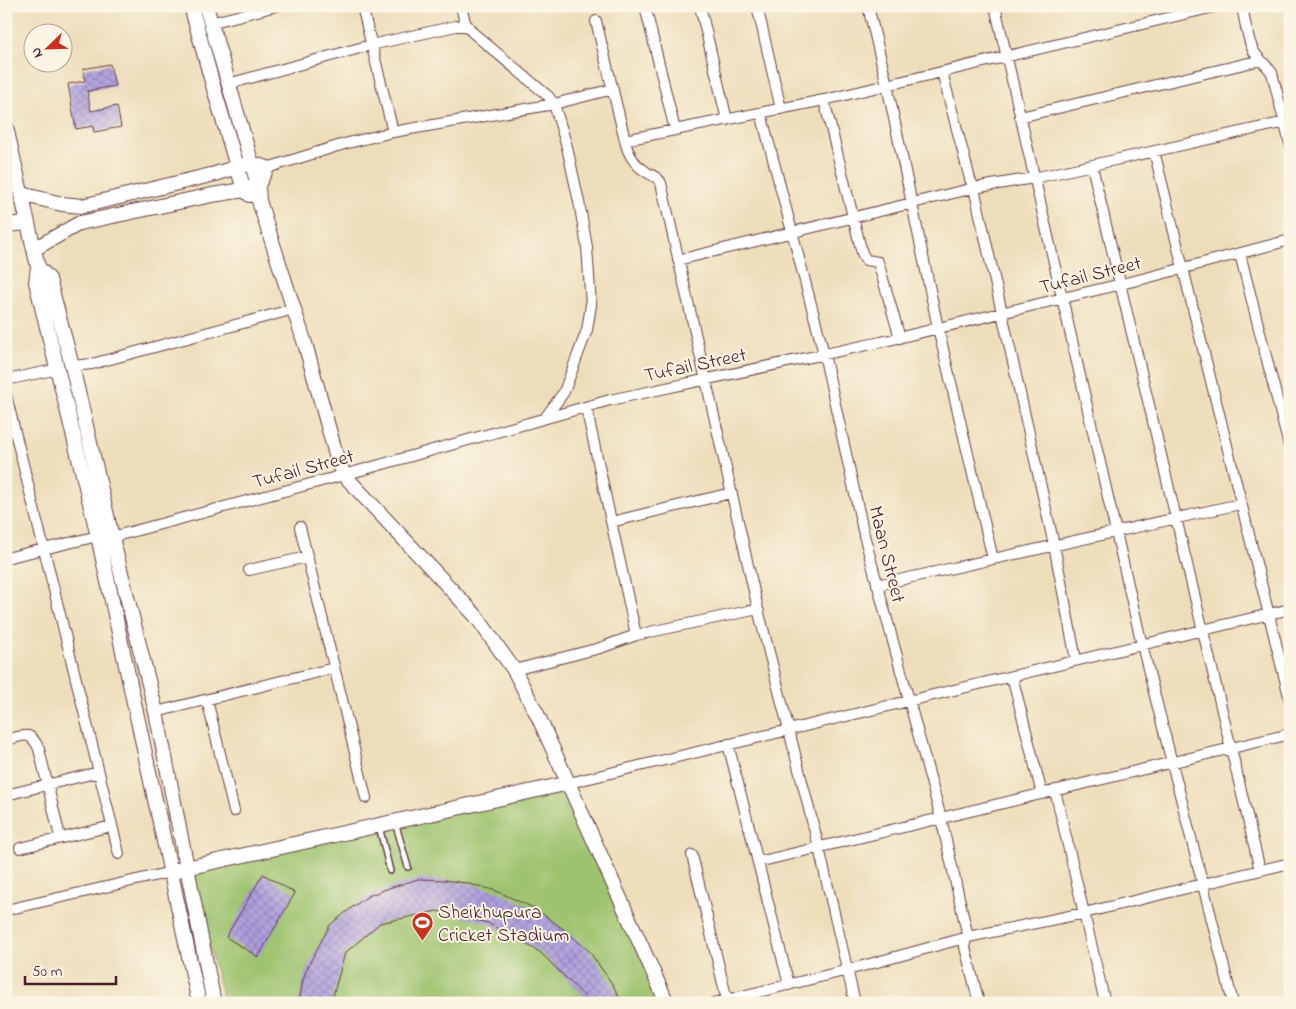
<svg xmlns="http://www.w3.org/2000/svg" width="1296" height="1009" viewBox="0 0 1296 1009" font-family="'Indie Flower',sans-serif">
<defs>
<pattern id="building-cross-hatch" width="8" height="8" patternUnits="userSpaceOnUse" patternTransform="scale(1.25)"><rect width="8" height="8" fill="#ad9fdf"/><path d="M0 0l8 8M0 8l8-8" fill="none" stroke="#8f81b5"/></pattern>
</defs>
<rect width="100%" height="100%" fill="#fcf5e5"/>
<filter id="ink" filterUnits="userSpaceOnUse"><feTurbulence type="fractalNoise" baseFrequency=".02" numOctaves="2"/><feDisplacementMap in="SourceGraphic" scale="10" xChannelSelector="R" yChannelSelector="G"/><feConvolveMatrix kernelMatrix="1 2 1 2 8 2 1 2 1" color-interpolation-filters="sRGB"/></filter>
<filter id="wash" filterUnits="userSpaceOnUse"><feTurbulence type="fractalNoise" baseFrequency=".0096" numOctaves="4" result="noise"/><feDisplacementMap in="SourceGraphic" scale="20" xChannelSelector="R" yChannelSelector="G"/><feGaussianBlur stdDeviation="1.12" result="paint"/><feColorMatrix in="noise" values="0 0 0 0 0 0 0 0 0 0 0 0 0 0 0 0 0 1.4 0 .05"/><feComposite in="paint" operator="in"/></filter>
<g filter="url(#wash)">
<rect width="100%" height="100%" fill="#eddebb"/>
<path fill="#9ec36e" stroke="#74714c" d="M565 788 662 1003H224L193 882 202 867Z"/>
<g id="blocks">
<path fill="url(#building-cross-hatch)" d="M110 64 115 86 87 91 91 111 117 106 121 127 94 132 93 126 76 129 68 84 85 81 83 69Z
M263 874 295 893 258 957 226 937Z
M418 879 445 880 465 883 494 890 536 909 566 931 589 951 613 985 622 1003H590L589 1001 540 952 488 923 437 911 380 923 345 953 331 1003H299L303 979 309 964 330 925 350 909 368 896 389 888Z"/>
</g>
</g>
<g filter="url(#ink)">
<use href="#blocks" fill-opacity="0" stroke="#623c41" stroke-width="1"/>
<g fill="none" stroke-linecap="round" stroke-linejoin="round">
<defs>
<path id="lane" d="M395 822 408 867
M379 826 390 871"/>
<path id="street" d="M362 6 393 132
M461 6 465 22 472 32 548 96 554 104 567 147 579 202 587 247 591 305 587 330 564 392 545 418
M645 6 675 130
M700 6 727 120
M757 6 781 109
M868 6 887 85 938 328 993 559
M995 6 1142 645 1233 1003
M1242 6C1245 21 1247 39 1254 52 1259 60 1267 65 1272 73L1290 144
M596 21 625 140 824 100 1218 6
M210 23 276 6
M942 72 970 179 974 188 1054 545 1076 660
M228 84 371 45 456 26H468
M824 100 862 253 866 260 878 262 900 338
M761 113 824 354 864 535 941 818 968 937 965 941V947L979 1003
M1020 117 1261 60
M625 140C627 152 634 164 645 171 651 176 658 176 661 183L758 609 819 848 855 1003
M1154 151 1290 700
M1092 166 1260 870
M267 168 344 144 393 132 554 104 613 89
M1240 254 1290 450
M678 260 974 188 1034 178 1290 121
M72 366 92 364 294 309
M6 380 58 369
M6 395 119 854
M586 407 636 635
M611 522 731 493
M300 527 366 798
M112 537 344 475 610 400 881 342 1146 278 1290 240
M6 558 98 536
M249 570 307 557
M877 585 1240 504
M514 670 600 648 636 635 758 609
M1012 676 1042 794
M207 700 234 811
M156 712 334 668
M6 740C24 736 30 729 39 749L60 837
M728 744 789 985
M569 783 1290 609
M1055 790 1105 1003
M6 795 99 772
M20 848 112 826
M692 855 727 1000
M758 862 1290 734
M6 910 171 872
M714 1003 848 970 968 937 1084 913 1290 863"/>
<path id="secondary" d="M191 6 214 89 244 190 250 195
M206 6 258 185 259 201 306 347 336 455 344 475 476 616 514 670 538 716 667 1003
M6 127 38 267 36 282 98 536 199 1003
M21 194 62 204 82 206 215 174 251 163 267 168 258 185 244 190 212 195 80 223 34 249
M6 225 28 223
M38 267 49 279 72 366 112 537 156 712 214 1003
M177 870 569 783"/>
</defs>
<use href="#lane" stroke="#623c41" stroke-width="8"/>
<use href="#street" stroke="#623c41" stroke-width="12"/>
<use href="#secondary" stroke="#623c41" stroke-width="16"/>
<use href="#lane" stroke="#fff" stroke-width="5"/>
<use href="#street" stroke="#fff" stroke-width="10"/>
<use href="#secondary" stroke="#fff" stroke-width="14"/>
</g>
</g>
<defs>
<symbol id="stadium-pin" viewBox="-11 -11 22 30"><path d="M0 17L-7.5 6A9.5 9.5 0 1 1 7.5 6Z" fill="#c8321e" stroke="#fcf5e5"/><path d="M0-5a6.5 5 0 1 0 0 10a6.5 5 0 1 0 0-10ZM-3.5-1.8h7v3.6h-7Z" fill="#fff"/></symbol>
</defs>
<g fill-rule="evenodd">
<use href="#stadium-pin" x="410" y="910" width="25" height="34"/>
</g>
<g text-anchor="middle" stroke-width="4" stroke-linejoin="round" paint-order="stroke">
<g font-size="20" fill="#4a1f2b" stroke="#fcf5e5">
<text transform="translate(1090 274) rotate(-14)" y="7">Tufail Street</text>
<text transform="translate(695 364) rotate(-12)" y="7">Tufail Street</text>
<text transform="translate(303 468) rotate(-15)" y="7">Tufail Street</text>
<text transform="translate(888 554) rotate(76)" y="7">Maan Street</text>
</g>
<g font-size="20" fill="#4a1f2b" stroke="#fcf5e5" text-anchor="start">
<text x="438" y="918">Sheikhupura<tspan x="438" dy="23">Cricket Stadium</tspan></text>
</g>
</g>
<rect width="1296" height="1009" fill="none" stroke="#fcf5e5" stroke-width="25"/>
<g transform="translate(48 48) rotate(247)"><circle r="24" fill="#fcf5e5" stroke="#b59f9b"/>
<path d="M0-4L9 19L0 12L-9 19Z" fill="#c8321e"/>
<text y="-8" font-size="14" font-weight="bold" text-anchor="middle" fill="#4a1f2b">N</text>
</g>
<path d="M25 976v8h91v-8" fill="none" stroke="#4a1f2b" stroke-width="2.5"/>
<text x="32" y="976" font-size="15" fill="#4a1f2b" stroke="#fcf5e5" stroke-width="4" paint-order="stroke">50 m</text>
</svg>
